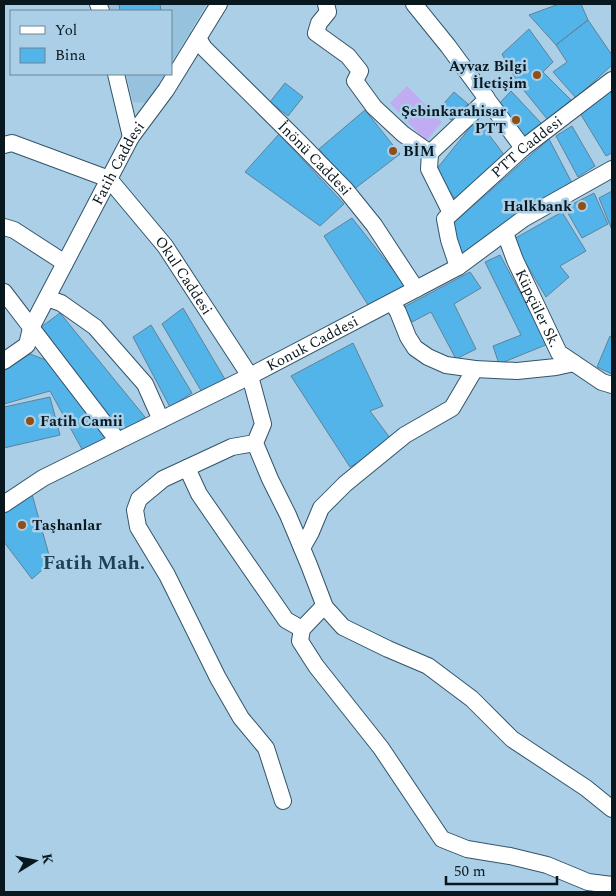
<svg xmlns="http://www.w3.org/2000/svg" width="616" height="896" viewBox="0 0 616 896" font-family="Spectral,serif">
<rect width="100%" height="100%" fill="#aacfe7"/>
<path fill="#96c2dd" d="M108 4H207L171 63V11H110Z
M126 74H165L147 103 133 102Z"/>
<path fill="#bfacf3" d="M407 86 442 122 426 141 390 103Z"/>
<path fill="#53b4ea" stroke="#5f8298" d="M119 4H160L161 11H120Z
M559 4H581L588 20 556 45 529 15Z
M588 20 612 55V65L576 98 553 72 567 62 556 45Z
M529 29 553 62 543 72 571 100 548 120 517 82 502 54Z
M285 83 303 97 288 116 270 102Z
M612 87V153L606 156 580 113Z
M511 91 541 123 523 140 497 106Z
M454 92 468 104 451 120 439 109Z
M365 110 400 154 353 190 319 149Z
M477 119 505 156 456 200 435 171Z
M572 126 595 166 578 177 556 136Z
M279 134 344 204 320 226 245 172Z
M549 139 572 183 461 258 450 226Z
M612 191V230L599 198Z
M594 193 608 224 582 238 565 208Z
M562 212 586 251 560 266 569 277 546 297 512 240Z
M352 218 405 285 370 308 324 236Z
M500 255 548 344 499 364 493 346 521 335 485 262Z
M470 272 481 288 454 304 476 349 456 359 431 312 412 322 404 307Z
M183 308 226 381 203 394 162 324Z
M60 313 145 417 122 435 41 327Z
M151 325 192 393 170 407 133 337Z
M610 336 612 337V374L597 367Z
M353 343 383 406 370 411 393 442 350 467 291 376Z
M30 354 46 360 109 437 83 451 50 391 4 404V370Z
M50 397 60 435 4 448V407Z
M30 487 51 562 32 579 4 542V507Z"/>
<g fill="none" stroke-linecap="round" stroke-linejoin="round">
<defs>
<g id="minor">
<path d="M98 4 101 11"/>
<path d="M326 4 328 12 319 23 316 33 348 56 360 71 355 81 374 107 403 134 430 153 484 102 486 97"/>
<path d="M414 4 448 46 523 148"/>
<path id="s1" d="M198 38 204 48 299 142 345 189 374 225 416 289"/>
<path d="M116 74 131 137"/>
<path id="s2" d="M4 145 12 143 109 179 165 246 250 376 263 424 255 443 270 479 288 515 309 565 325 607 343 627 388 649 428 666 472 699 512 739 586 788 612 809"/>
<path d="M430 153 429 169 451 213"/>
<path d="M4 227 14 230 65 263"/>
<path id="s3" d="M505 233 515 260 559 353 602 382 612 385"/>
<path id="s4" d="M458 267 449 240 445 219 523 148 612 80"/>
<path d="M4 292 118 441"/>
<path d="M47 298 61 303 95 327 145 384 161 420"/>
<path d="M392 302 398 312 408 337 415 348 428 357 446 365 475 369 517 371 556 367 574 363"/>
<path id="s5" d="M4 361 27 345 31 328 131 137 166 90 219 4"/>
<path d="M255 443 232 447 163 479 139 499 135 510 138 527 167 575 218 678 241 718 266 748 283 801"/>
<path d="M187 468 199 494 286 620 302 629"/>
<path id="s6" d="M4 504 43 478 250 376 458 267 523 219 612 169"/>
<path d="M302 548 311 532 321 508 345 484 405 435 452 408 475 369"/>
<path d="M324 606 302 629 300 641 316 666 381 748 442 839 467 849 510 856 547 865 588 882 612 885"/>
</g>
</defs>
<use href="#minor" stroke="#335469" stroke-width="18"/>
<use href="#minor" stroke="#fff" stroke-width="16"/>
</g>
<g fill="#8f4f18" stroke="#aacfe7" stroke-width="2">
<circle cx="537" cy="75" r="5"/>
<circle cx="516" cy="120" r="5"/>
<circle cx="393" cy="151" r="5"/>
<circle cx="582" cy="206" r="5"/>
<circle cx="30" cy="421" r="5"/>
<circle cx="22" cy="525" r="5"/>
</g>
<g text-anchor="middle" stroke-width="5" stroke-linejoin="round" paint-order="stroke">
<g font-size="15" font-weight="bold" fill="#09171f" stroke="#aacfe7" text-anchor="end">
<text x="527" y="71">Ayvaz Bilgi<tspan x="527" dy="17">İletişim</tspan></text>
<text x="506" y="116">Şebinkarahisar<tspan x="506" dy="17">PTT</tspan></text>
<text x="403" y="156" text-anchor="start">BİM</text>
<text x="572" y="211">Halkbank</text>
<text x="40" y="426" text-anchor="start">Fatih Camii</text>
<text x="32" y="530" text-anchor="start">Taşhanlar</text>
</g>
<g font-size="15" fill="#09171f" stroke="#aacfe7">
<text dy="5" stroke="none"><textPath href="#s4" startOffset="159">PTT Caddesi</textPath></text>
<text dy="5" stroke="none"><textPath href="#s1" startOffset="168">İnönü Caddesi</textPath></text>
<text dy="5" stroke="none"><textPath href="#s5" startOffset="232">Fatih Caddesi</textPath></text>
<text dy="5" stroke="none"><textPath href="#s2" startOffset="234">Okul Caddesi</textPath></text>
<text dy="5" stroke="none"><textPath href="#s3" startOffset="82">Küpçüler Sk.</textPath></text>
<text dy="5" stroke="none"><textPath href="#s6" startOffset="348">Konuk Caddesi</textPath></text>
</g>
<g font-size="20" font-weight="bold" fill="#1f4155" stroke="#aacfe7">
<text x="94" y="569">Fatih Mah.</text>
</g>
</g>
<rect width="616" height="896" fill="none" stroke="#09171f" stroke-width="10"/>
<rect x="10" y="10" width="162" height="65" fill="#aacfe7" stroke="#6a8597"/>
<rect x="20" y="26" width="25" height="8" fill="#ffffff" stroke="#6a8597"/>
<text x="55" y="35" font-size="15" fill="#09171f">Yol</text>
<rect x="20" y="48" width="25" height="15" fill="#53b4ea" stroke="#6a8597"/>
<text x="55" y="60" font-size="15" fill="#09171f">Bina</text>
<g transform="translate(35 861) rotate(80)" stroke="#aacfe7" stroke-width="4" paint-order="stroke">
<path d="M0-4L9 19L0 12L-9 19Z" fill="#09171f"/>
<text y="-8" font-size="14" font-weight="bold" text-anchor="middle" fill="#09171f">K</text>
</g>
<path d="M446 876v8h111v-8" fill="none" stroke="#09171f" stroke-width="2.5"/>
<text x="454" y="876" font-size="15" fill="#09171f" stroke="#aacfe7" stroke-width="4" paint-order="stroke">50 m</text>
</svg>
